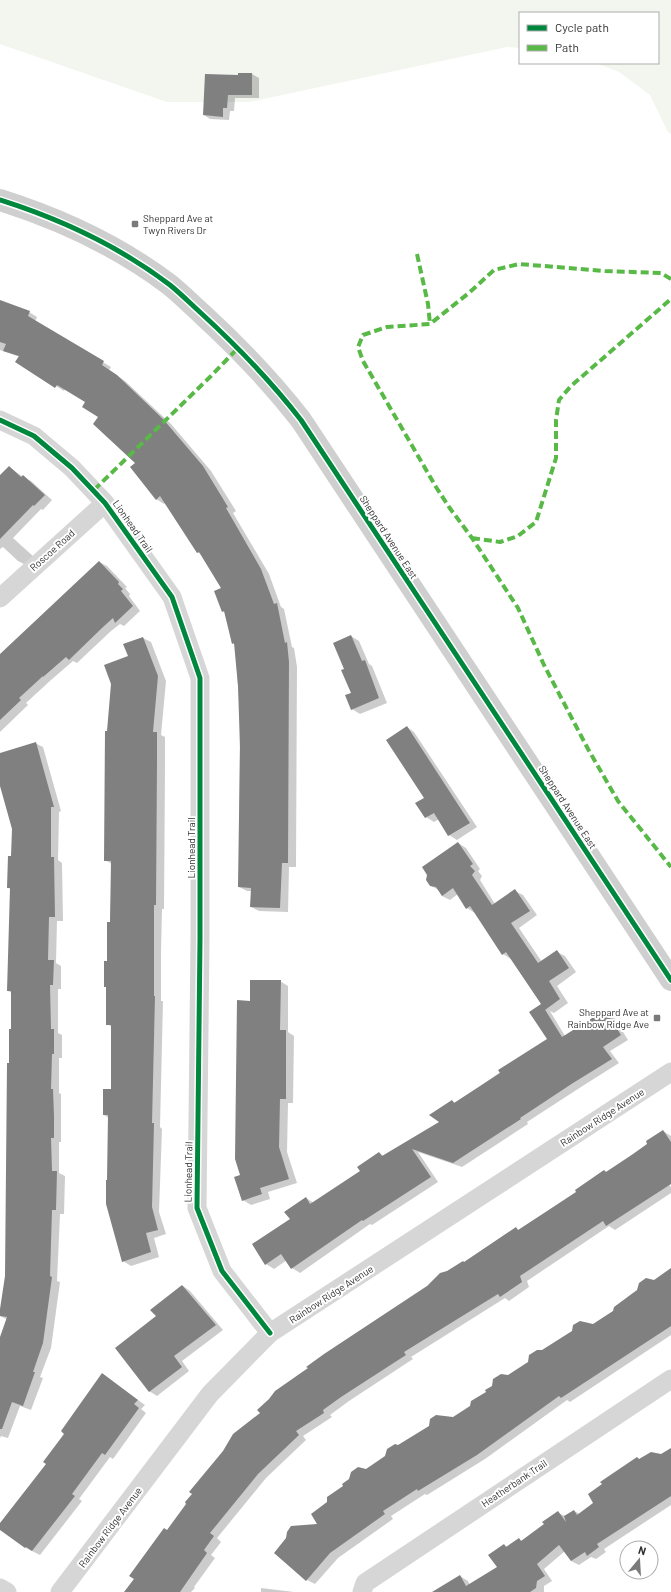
<svg xmlns="http://www.w3.org/2000/svg" width="671" height="1592" viewBox="0 0 671 1592" font-family="Barlow,sans-serif">
<rect width="100%" height="100%" fill="#fff"/>
<path fill="#f2f6ee" d="M0 0H671V134L668 132 650 95 619 72 596 63H658V13H520V48L507 47 249 102H167L0 44Z"/>
<path fill="#0003" d="M239 74H252L259 78V98H235L234 111H230L229 120 210 119 204 115 239 76Z
M0 301 29 312 37 317 35 322 111 367 109 370 125 381 171 424 211 471 236 511 233 513 269 574 281 607 284 609 292 647 294 648 297 667 296 867H289L288 912 259 911 251 907 252 891H247L239 887 240 713 235 645 232 643 226 613 222 611V589L201 554 197 552 165 503 164 504 156 499 137 463 86 402 65 389 64 391 17 362 20 357 0 350Z
M9 467 23 477 31 481 52 500 43 510 41 509 13 538 34 557 26 565 18 561 3 547 0 549V477Z
M99 562 107 566 127 587 125 588 130 594 129 596 140 611 124 626 120 624 111 631 77 663 73 661 51 680 26 703 28 705 0 732V655Z
M351 636 359 641 369 664 372 666 387 703 360 714 352 709V694L345 670Z
M143 638 151 642 166 681 161 735 165 737V768L164 909H162L161 953V1001H163L160 1127 162 1129 159 1212 166 1234 154 1238 159 1257 131 1266 123 1261 108 1181 109 1118 104 1115 112 1090V1027L107 1024 112 864 105 860 108 732 129 657Z
M407 727 414 732 477 827 457 840 449 835 439 819 434 822 426 817 425 798Z
M35 743 43 747 61 811 59 812 58 860 62 863 63 921H57L56 963 61 966V989H58V1033L62 1035V1058H59V1093L61 1094V1142H59V1173L65 1176 64 1214H60L57 1281 60 1282 51 1348 40 1377 43 1378 31 1410 20 1406 8 1438 1 1436 0 1438V1340L8 1320 0 1316 6 1276 10 1064 12 1030V993L8 991 11 889 8 888 12 857 13 829 0 784V754Z
M458 843 466 848 480 869 478 871 482 876 480 880 495 904 515 891 523 895 537 915 519 928 542 962 557 952 565 956 576 972 557 986 568 1003 554 1013 550 1011 565 1036 605 1011 613 1016 628 1040 610 1051 619 1063 581 1087 527 1122 528 1124 462 1167 418 1152 438 1182 372 1225 370 1224 300 1273 292 1268 287 1260 274 1269 266 1264 253 1245 291 1219 306 1198 314 1203 362 1171 379 1153 384 1156 441 1122 452 1101 456 1103 548 1039 542 1004 511 959 503 954 475 913 467 908 458 894 450 900 442 896 439 890 431 886Z
M280 981 288 986V1032L294 1036 293 1103H288L287 1152 297 1183 268 1192 270 1199 251 1205 243 1200 241 1176 251 1002Z
M663 1131 671 1136V1184L669 1185 671 1187V1193L615 1230 609 1226 527 1281 529 1287 509 1301 505 1298 411 1357 413 1359 349 1401 330 1415 332 1417 303 1436 306 1440 266 1478 217 1538 221 1542 211 1555 215 1558 194 1587 195 1588 191 1592H125L167 1531 465 1263 516 1229 519 1230 577 1192 604 1171 606 1172 634 1155Z
M671 1270V1335L570 1402 567 1400 485 1459 427 1495 425 1494 391 1516 393 1519 338 1558 315 1584 307 1580 319 1525 328 1503 366 1470 386 1457 398 1446 453 1418 471 1406 508 1376 529 1363 542 1352 594 1326Z
M183 1286 190 1291 223 1330 182 1361 189 1371 157 1396 149 1391 157 1316Z
M102 1374 145 1405 141 1409 146 1413 113 1459 110 1457 79 1499 82 1501 40 1555 26 1548 0 1528V1525L48 1464Z
M637 1458 641 1460 671 1458V1505L604 1549 606 1552 596 1559 591 1557 579 1565 571 1561 565 1551 544 1569 552 1581 544 1586V1592H434L460 1576 468 1581 470 1585 498 1568 504 1545 508 1547 519 1539 522 1541 545 1524 558 1513 565 1516 574 1511 580 1514 595 1504Z
M261 1588 294 1592H261Z"/>
<path fill="#808080" d="M238 73H252V95H228L227 108H223V117L203 115 205 74 238 75Z
M0 300 30 311 28 316 104 361 102 365 117 375 163 419 203 466 228 507 226 508 261 569 274 604 277 603 285 643 287 642 289 662 288 863H282L280 908 250 907 251 888 238 887 240 747 238 686 234 643 232 644 224 611 222 612 214 591 221 588 199 552 197 553 160 496 156 500 130 467 135 463 93 424 98 417 82 407 85 402 57 385 55 388 15 362 19 356 3 351 6 344 0 342Z
M9 466 21 477 23 475 45 495 34 506 33 505 0 539V475Z
M99 561 119 582 118 584 123 589 121 591 133 606 115 623 113 618 103 627 69 660 66 657 43 677V676L19 698 21 700 0 720V654Z
M351 635 362 661 365 660 379 698 351 710 345 695 351 693 341 670 344 669 333 643Z
M143 637 158 676 153 732H157V763L156 905H154V996H155L152 1123H154L152 1207 158 1230 146 1233 151 1252 122 1262 106 1204V1180H107L108 1115H103V1089H111V1025H106V987H104V961H107V922H110L111 861H104L105 731H107L111 684 104 665 128 656 123 644Z
M407 726 470 823 448 836 434 813 425 818 415 803 424 798 386 740Z
M36 742 54 807H51V857H54L55 917H49L48 960H54L53 985H50L51 1029H54V1054H52L51 1089H53L54 1116V1138H51L52 1171H57L56 1210H52L50 1276 52 1277 43 1343 33 1372H35L23 1406 12 1402 2 1429H0V1337L7 1317 0 1316V1309L5 1276 7 1063H9V1029H11V991H7L10 888H7L8 856H11L12 829 0 786V753Z
M458 842 473 864 470 866 475 871 472 875 492 905 515 889 530 911 511 923 538 963 557 950 569 968 549 981 560 999 545 1010 544 1008 562 1037 605 1010 621 1035 603 1047 612 1059 573 1083 520 1118 521 1119 453 1163 412 1149 431 1177 363 1221 362 1220 291 1269 281 1254 265 1265 252 1244 290 1219 284 1212 306 1197 310 1204 360 1171 357 1167 379 1152 382 1156 439 1122 429 1115 452 1100 454 1103 500 1073 498 1070 547 1039 529 1012 541 1004 506 952 502 955 470 906 466 909 453 888 442 896 436 887 430 886 426 880 427 875 422 867Z
M250 980H281L280 1030H286V1099H280L279 1147 289 1179 260 1188 262 1194 242 1201 234 1177 240 1175 235 1159 237 1000 250 1001Z
M663 1130 671 1142V1184L606 1226 603 1221 520 1276 522 1282 500 1297 498 1294 404 1352 406 1355 341 1397 323 1410 324 1413 296 1431 299 1435 258 1474 210 1533 214 1536 204 1550 207 1553 180 1592H124L134 1579 129 1576 164 1528 167 1530 186 1504 185 1502 192 1494 189 1492 223 1451 233 1434 260 1413 257 1410 269 1399 275 1391 308 1368 306 1367 324 1354 427 1286 440 1273 447 1271 463 1261 464 1262 516 1227 518 1230 541 1215 576 1192 575 1190 604 1170 606 1172 633 1154 647 1144 646 1141Z
M671 1268V1326L561 1398 559 1396 477 1455 418 1491 417 1489 383 1511 385 1514 330 1553 306 1581 274 1553 286 1538 287 1532 291 1526 317 1524 311 1514 327 1502V1497L343 1486 342 1484 349 1479 351 1472 358 1467 366 1469 385 1456 387 1449 395 1444 398 1445 429 1426 430 1419 436 1415 453 1417 470 1406 471 1401 486 1392 485 1390 492 1386 493 1379 501 1374 508 1375 528 1362 529 1355 537 1350H542L572 1331 573 1325 580 1321 593 1324 613 1311 614 1307 637 1290 639 1283 646 1278 654 1280Z
M182 1285 216 1325 174 1356 182 1367 149 1392 115 1348 156 1316 150 1310Z
M102 1373 138 1400 134 1404 139 1408 105 1455 102 1453 72 1494 75 1496 32 1551 26 1547 25 1548 0 1530V1523L46 1464 43 1462 64 1434 61 1431Z
M671 1448V1496L597 1544 599 1547 587 1556 585 1552 571 1561 559 1545 537 1564 545 1576 537 1581 536 1588 530 1592H432L460 1575 466 1586 497 1567 488 1555 504 1544 506 1547 519 1538 521 1541 544 1524 542 1522 558 1511 566 1522 564 1516 574 1510 577 1515 593 1503 588 1494 602 1484 600 1482 637 1457 639 1459 651 1452 661 1454Z"/>
<g fill="none" stroke-linecap="round" stroke-linejoin="round">
<path stroke="#d6d6d6" stroke-width="19" d="M0 420 34 436 72 468 105 503 172 597 200 678V939L197 1208 222 1271 270 1333
M0 598 105 503
M0 1588 7 1592
M60 1592 210 1394 270 1333 671 1072
M362 1592 365 1583 671 1379"/>
<path stroke="#cfcfcf" stroke-width="22" d="M0 200C60 219 120 247 170 285 181 294 191 304 202 314 239 348 270 380 301 420L671 980"/>
<path stroke="#58b947" stroke-width="4" stroke-dasharray="8 4" stroke-linecap="butt" d="M417 254 428 304 430 324
M671 279 661 273 605 271 519 264 494 270 470 292 430 324 387 327 363 335 358 347 363 361 436 487 449 507 472 538 518 608 544 665 588 749 618 801 671 867
M94 490 211 376 238 348
M472 538 500 542 518 536 536 522 556 458V420L559 400 571 386 671 299"/>
<defs>
<path id="cycleway" d="M0 200C60 219 120 247 170 285 181 294 191 304 202 314 239 348 270 380 301 420L671 980
M0 420 34 436 72 468 105 503 172 597 200 678V939L197 1208 222 1271 270 1333"/>
</defs>
<use href="#cycleway" stroke="#fff" stroke-width="8"/>
<use href="#cycleway" stroke="#00873e" stroke-width="5"/>
</g>
<g fill="#7a7a7a" stroke="#fff" stroke-width="1.5">
<rect x="131" y="220" width="8" height="8" rx="2"/>
<rect x="653" y="1014" width="8" height="8" rx="2"/>
</g>
<g text-anchor="middle" stroke-width="4" stroke-linejoin="round" paint-order="stroke">
<g font-size="10" fill="#323232" stroke="#fff" text-anchor="start">
<text x="143" y="222">Sheppard Ave at<tspan x="143" dy="12">Twyn Rivers Dr</tspan></text>
<text x="649" y="1016" text-anchor="end">Sheppard Ave at<tspan x="649" dy="12">Rainbow Ridge Ave</tspan></text>
</g>
<g font-size="10" fill="#323232" stroke="#fff">
<text transform="translate(133 526) rotate(55)" y="4">Lionhead Trail</text>
<text transform="translate(389 537) rotate(57)" y="4">Sheppard Avenue East</text>
<text transform="translate(52 550) rotate(-42)" y="4">Roscoe Road</text>
<text transform="translate(568 807) rotate(57)" y="4">Sheppard Avenue East</text>
<text transform="translate(191 848) rotate(-90)" y="4">Lionhead Trail</text>
<text transform="translate(602 1117) rotate(-33)" y="4">Rainbow Ridge Avenue</text>
<text transform="translate(188 1172) rotate(-89)" y="4">Lionhead Trail</text>
<text transform="translate(331 1294) rotate(-33)" y="4">Rainbow Ridge Avenue</text>
<text transform="translate(514 1483) rotate(-34)" y="4">Heatherbank Trail</text>
<text transform="translate(110 1527) rotate(-53)" y="4">Rainbow Ridge Avenue</text>
</g>
</g>
<rect x="519" y="12" width="140" height="52" fill="#ffffff" stroke="#adadad"/>
<rect x="527" y="25" width="20" height="6" fill="#00873e" stroke="#adadad"/>
<text x="555" y="32" font-size="12" fill="#323232">Cycle path</text>
<rect x="527" y="45" width="20" height="6" fill="#58b947" stroke="#adadad"/>
<text x="555" y="52" font-size="12" fill="#323232">Path</text>
<g transform="translate(639 1560) rotate(18)"><circle r="19" fill="#ffffff" stroke="#adadad"/>
<path d="M0-3L7 15L0 10L-7 15Z" fill="#7a7a7a"/>
<text y="-6" font-size="11" font-weight="bold" text-anchor="middle" fill="#323232">N</text>
</g>
</svg>
